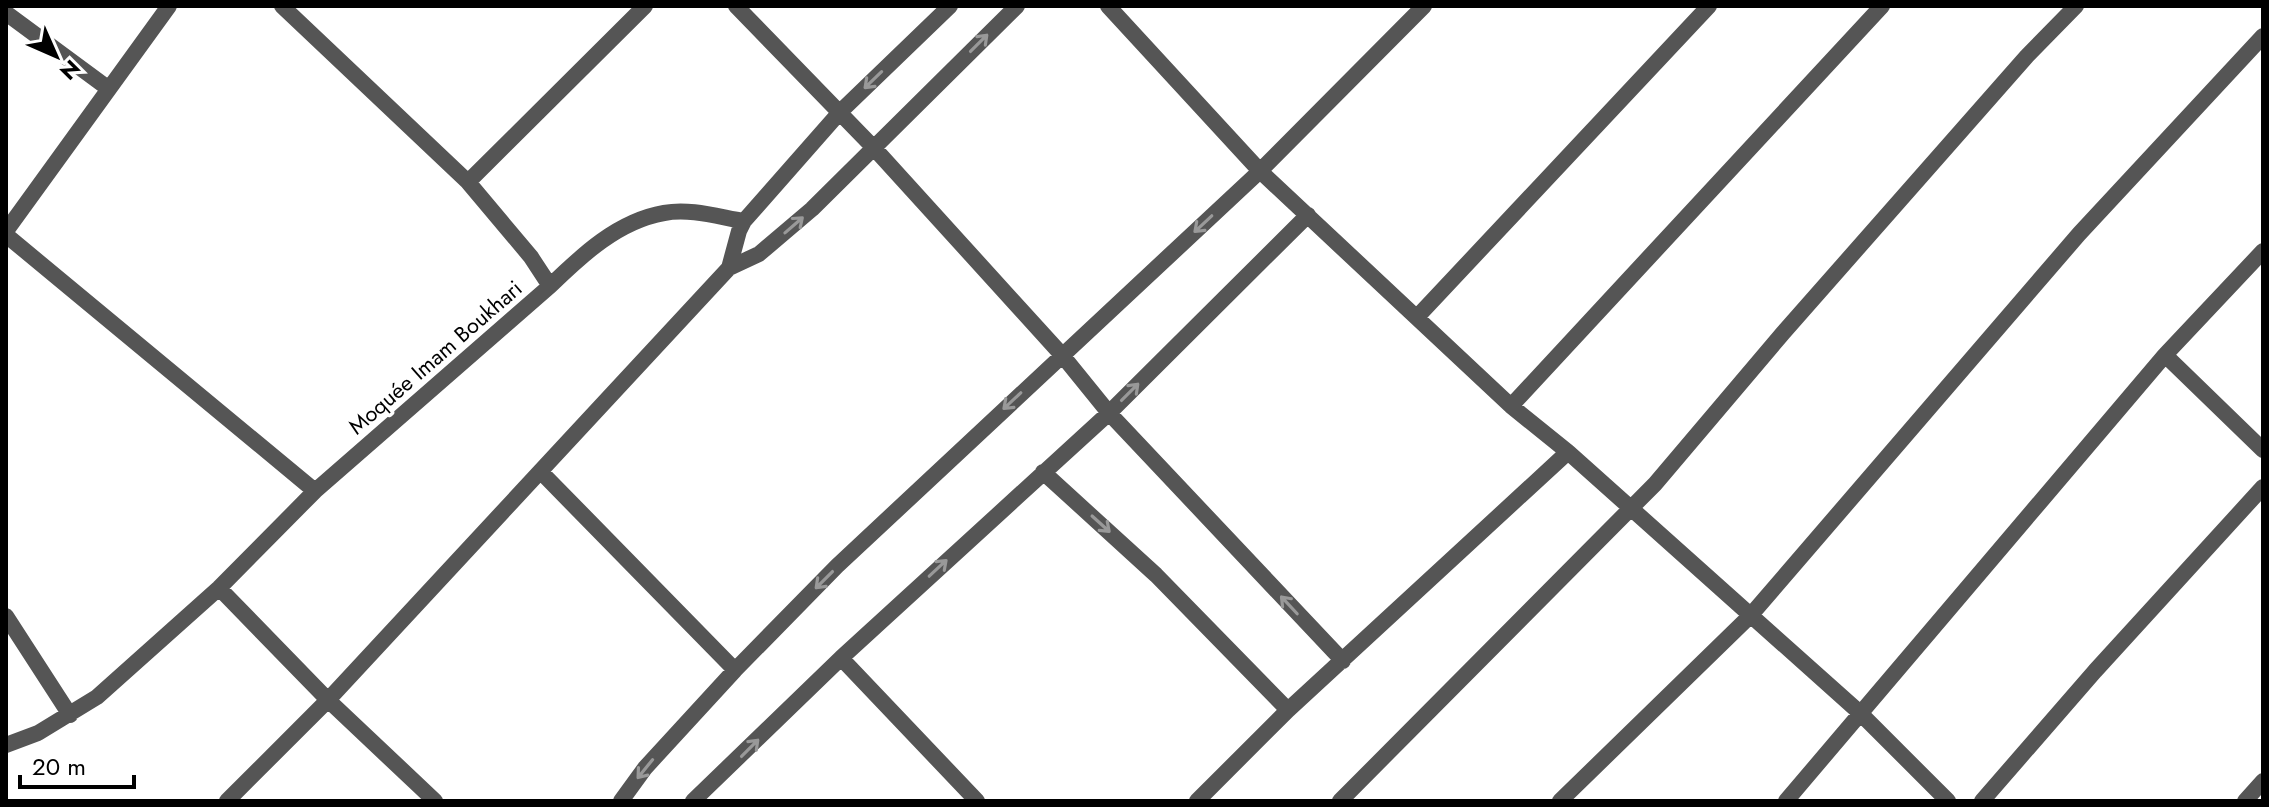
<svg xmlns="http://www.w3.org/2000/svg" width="2269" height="807" viewBox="0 0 2269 807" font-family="Jost,sans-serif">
<rect width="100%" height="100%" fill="#fff"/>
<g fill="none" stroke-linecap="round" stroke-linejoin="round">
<path stroke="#555" stroke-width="16" d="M282 6 468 182
M736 6 874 148 1062 355 1109 413 1343 661
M1108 6 1260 171 1511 406 1568 452 1859 712 1948 801
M6 13 109 89
M6 231 169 6
M6 235 315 491
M729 268 739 231 744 221 840 112 950 6
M550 286C582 255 618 221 664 213 690 208 719 217 744 221
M1418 316 1709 6
M2165 355 2263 450
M1511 406 1882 6
M1043 472 1156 575 1288 710
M542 473 735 670
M219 588 328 700 435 801
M6 616 70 715
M841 658 977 801
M6 745 38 733 97 697 219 588 315 491 550 286 531 257 468 182 645 6
M227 801 328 700 729 268 759 254 812 209 1017 6
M621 801 645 768 735 670 837 566 1260 171 1424 6
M693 801 841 658 1109 413 1308 215
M1197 801 1288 710 1568 452
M1340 801 1655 484 1783 333 2027 56 2076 6
M1560 801 1750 616 2079 234 2263 36
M1786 801 2165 355 2263 251
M1982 801 2095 671 2263 487
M2245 801 2263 781"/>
</g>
<defs><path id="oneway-shaft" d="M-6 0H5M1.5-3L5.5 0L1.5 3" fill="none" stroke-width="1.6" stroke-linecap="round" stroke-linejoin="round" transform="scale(2)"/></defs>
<g stroke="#999">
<use href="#oneway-shaft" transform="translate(979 43) rotate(-45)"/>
<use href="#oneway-shaft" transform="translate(873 80) rotate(136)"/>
<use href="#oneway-shaft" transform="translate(1203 224) rotate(137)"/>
<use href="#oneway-shaft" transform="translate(794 225) rotate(-41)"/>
<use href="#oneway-shaft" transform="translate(1130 392) rotate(-45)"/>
<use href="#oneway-shaft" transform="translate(1012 401) rotate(137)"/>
<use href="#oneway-shaft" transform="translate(1101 524) rotate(42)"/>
<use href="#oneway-shaft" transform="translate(938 568) rotate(-43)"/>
<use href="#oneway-shaft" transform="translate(824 580) rotate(135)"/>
<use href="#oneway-shaft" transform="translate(1289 605) rotate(-133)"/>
<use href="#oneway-shaft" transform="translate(750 748) rotate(-45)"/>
<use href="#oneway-shaft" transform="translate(645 769) rotate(129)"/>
</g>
<g text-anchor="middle" stroke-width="7" stroke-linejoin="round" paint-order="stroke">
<g font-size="22" fill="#000" stroke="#fff">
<text transform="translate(435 357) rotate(-41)" y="8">Moquée Imam Boukhari</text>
</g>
</g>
<rect width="2269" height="807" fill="none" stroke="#000000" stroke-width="16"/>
<g transform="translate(56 56) rotate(135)" stroke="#ffffff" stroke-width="6" paint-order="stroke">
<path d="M0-6L14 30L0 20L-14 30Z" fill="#000000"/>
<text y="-12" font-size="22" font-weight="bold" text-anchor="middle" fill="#000000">N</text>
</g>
<path d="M20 775v12h114v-12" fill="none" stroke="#000000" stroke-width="4"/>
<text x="32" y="775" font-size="24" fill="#000000" stroke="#ffffff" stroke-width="6" paint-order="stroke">20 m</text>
</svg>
